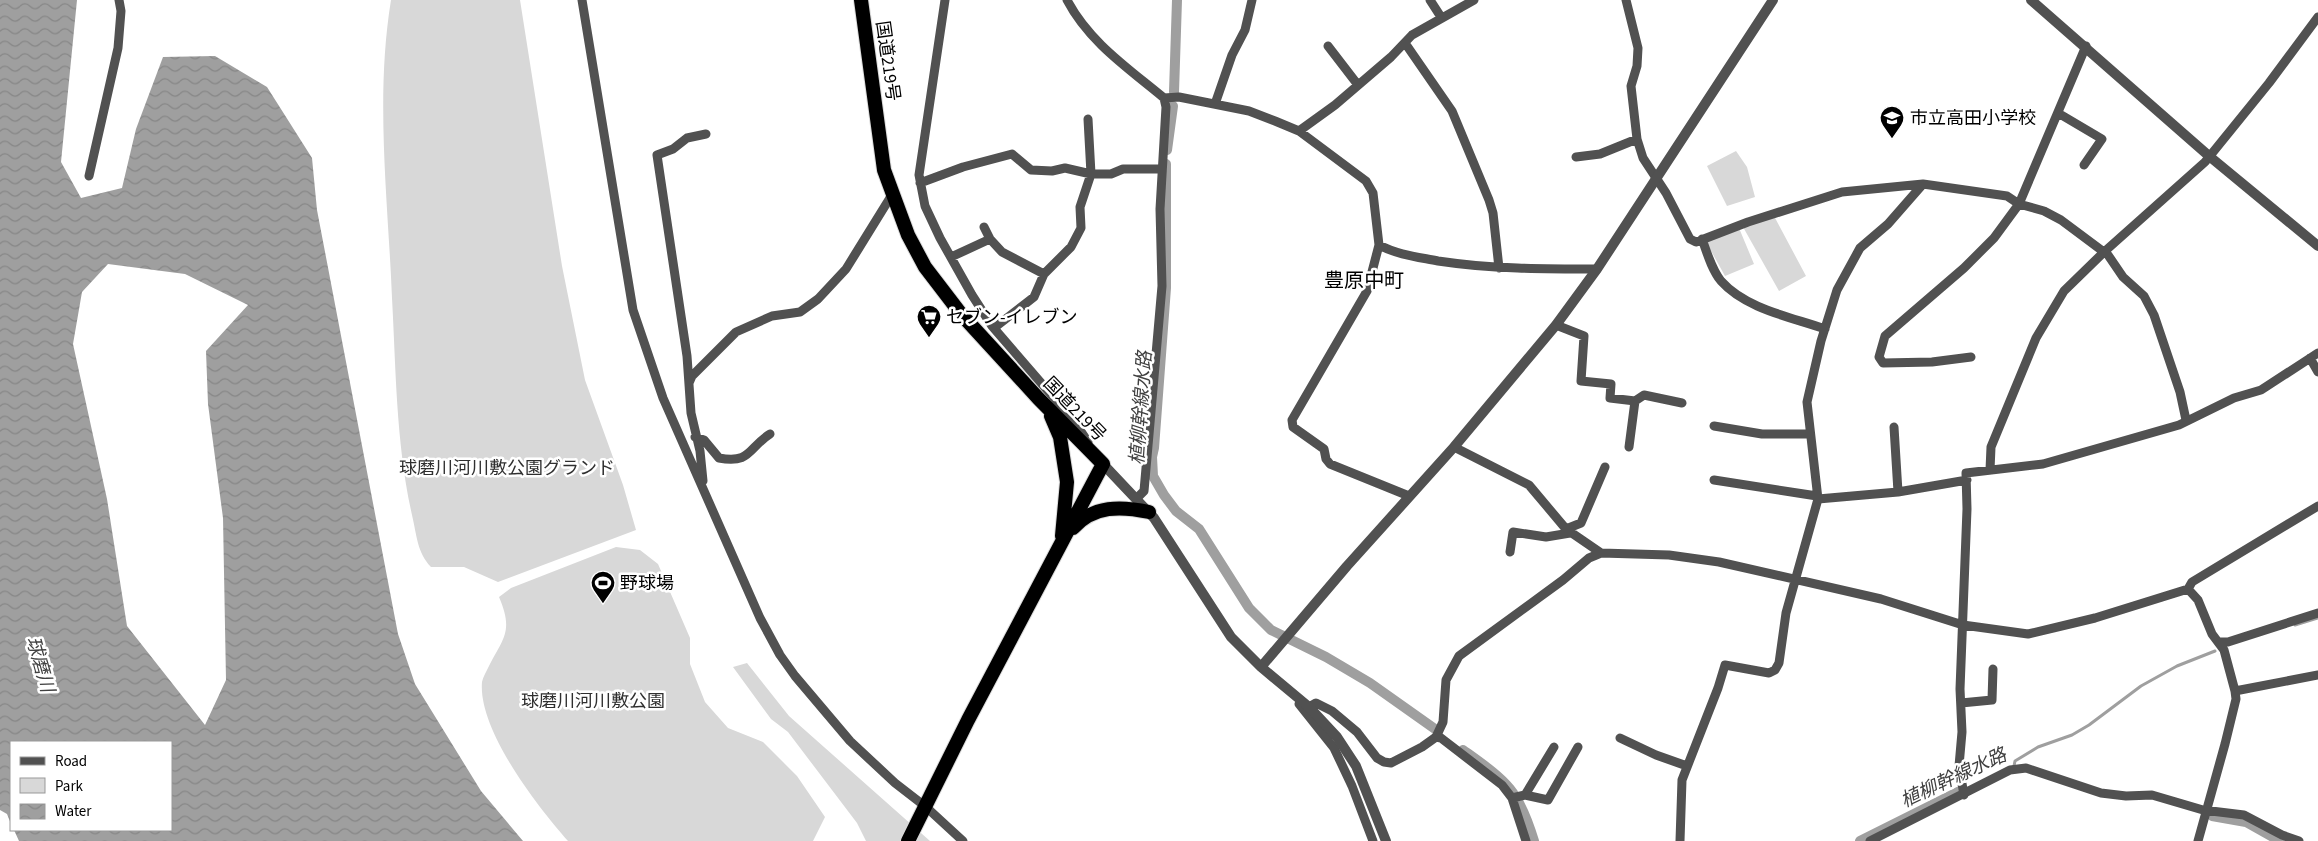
<svg xmlns="http://www.w3.org/2000/svg" width="2318" height="841" viewBox="0 0 2318 841" font-family="'Source Sans 3','Noto Sans JP',sans-serif">
<defs>
<pattern id="water-waves" width="16" height="10" patternUnits="userSpaceOnUse" patternTransform="scale(1.25)"><rect width="16" height="10" fill="#9f9f9f"/><path d="M0 5q4-4 8 0t8 0" fill="none" stroke="#878787"/></pattern>
</defs>
<rect width="100%" height="100%" fill="#fff"/>
<path fill="#d8d8d8" d="M391 0H520L562 266 585 380 623 485 636 530 498 582 464 567H431C417 552 417 536 412 515 396 443 396 371 392 298 388 199 375 98 391 0Z
M1736 151 1747 167 1755 197 1727 206 1707 166Z
M1774 216 1806 276 1779 291 1743 227Z
M1739 228 1754 264 1725 276 1705 240Z
M616 547 640 550 658 564 690 638V664L705 702 728 728 763 742 797 776 825 817 813 841H568C537 806 478 730 482 682 483 677 486 672 488 668 503 638 514 632 499 597L511 588Z
M747 663 789 716 930 841H866L857 823 788 732 771 719 733 667Z"/>
<path fill="url(#water-waves)" fill-rule="evenodd" d="M0 0H77L61 162 81 198 122 188 136 129 163 57 215 56 267 87 312 158 317 210 398 634 415 684 481 791 523 841H19L14 830H171V742H11V824L7 814 0 810ZM108 264 185 274 248 305 206 351 208 404 223 518 226 680 205 725 127 626 107 499 73 344 82 292Z"/>
<g fill="none" stroke-linecap="round" stroke-linejoin="round">
<path stroke="#9f9f9f" stroke-width="3" d="M2295 625 2318 618
M2014 766 2015 761 2038 747 2072 735 2089 725 2141 686 2177 666 2215 651"/>
<path stroke="#9f9f9f" stroke-width="10" d="M1174 92 1177 0
M1167 150 1173 106
M1166 164V288L1154 448 1152 457 1153 476 1164 495 1176 511 1199 529 1249 608 1271 630 1326 657 1370 683 1435 729
M1463 750C1506 781 1518 788 1534 841
M2212 816 2246 822 2280 841
M1860 841 1960 791"/>
<defs>
<path id="trunk" d="M861 0 884 170 908 235 925 267 961 314 1038 398 1103 464 968 720 908 841
M1051 416 1060 437 1067 482 1062 536
M1073 528C1094 505 1121 506 1149 512"/>
</defs>
<use href="#trunk" stroke="#dbdbdb" stroke-width="16"/>
<path stroke="#515151" stroke-width="9" d="M582 0 633 310 663 398 760 618 780 655 795 676 850 741 895 783 926 807 963 841
M945 0 919 175 925 206 940 238 972 295 992 326 1074 421 1088 442
M1067 0C1089 42 1128 68 1164 98L1166 107 1160 209 1162 286 1144 491 1137 498
M1430 0 1441 17
M1626 0 1638 48 1637 66 1631 86 1637 139 1643 158 1666 193 1690 239 1696 242 1748 222 1842 192 1923 184 2007 196 2019 204 2044 211 2061 220 2108 255 2123 277 2144 296 2154 315 2180 392 2186 420
M1405 43 1452 111 1489 200 1493 213 1499 268
M1328 46 1358 85
M1164 98 1179 97 1249 111 1275 121 1299 131 1366 181 1373 193 1379 245 1367 291 1292 420 1293 427 1324 449 1326 459 1330 464 1409 496
M1215 104 1232 55 1245 30 1252 0
M2058 113 2102 139 2084 165
M1299 131 1335 105 1391 57 1412 35 1474 0
M1576 157 1600 154 1637 139
M89 176 118 48 121 11 119 0
M920 183 963 167 1012 154 1031 170 1052 171 1065 168 1091 174H1111L1123 169H1162
M990 239 1002 252 1044 274
M1702 239C1707 253 1712 270 1721 281 1746 309 1791 317 1825 329
M1379 245C1398 255 1418 257 1438 261 1491 269 1544 269 1597 269
M951 257 990 239 984 227
M1556 325 1584 336 1581 381 1611 384 1610 398 1635 401 1629 447
M994 328 1034 297 1044 274 1071 247 1081 228 1080 207 1091 174 1088 119
M1971 357 1932 362 1883 363 1879 357 1885 336 1964 268 1994 238 2019 204 2086 46
M2310 358 2318 372
M689 383 692 376 736 332 772 316 800 312 818 299 846 269 893 193
M1635 401 1644 395 1682 403
M1714 426 1762 434H1810
M1894 427 1898 492
M695 437 704 440 719 458C751 464 748 448 770 434
M1454 447 1529 485 1566 529 1601 553
M1990 470 1991 447 2036 338 2064 291 2104 252 2205 162 2269 83 2318 17
M1714 480 1817 496
M703 481 700 451 691 413 687 356 657 155 673 149 687 138 706 134
M1818 499 1898 492 1967 480
M1566 529 1581 523 1605 467
M1510 552 1513 532 1546 537 1570 533
M2188 589 2198 600 2212 634 2224 650 2235 691 2236 699 2225 744 2198 841
M2220 642H2228L2318 613
M2235 691 2318 675
M1961 703 1992 700 1993 669
M1299 704 1334 748 1352 786 1373 841
M1309 707 1316 703 1332 711 1357 732 1377 758 1384 762 1391 763 1422 747 1436 737 1441 738 1502 785 1512 798 1526 841
M1436 737 1443 722 1446 680 1459 656 1563 580 1589 558 1601 553 1669 555 1719 562 1881 599 1963 625 2028 634 2095 618 2188 589 2192 582 2318 506
M1620 738 1656 755 1687 766
M1525 795 1554 747
M1964 795 1959 766 1962 732 1960 689 1967 509 1966 473 2043 464 2179 425 2234 398 2261 390 2318 353
M1512 798 1525 795 1548 800 1578 747
M1680 841 1682 780 1718 688 1725 665 1769 673 1775 670 1779 663 1786 613 1818 499 1807 402 1821 341 1837 290 1860 248 1888 224 1923 184
M1870 841 2010 770 2026 768 2101 793 2126 796 2152 795 2203 810 2244 815 2282 835 2299 841"/>
<path stroke="#515151" stroke-width="10" d="M2031 0 2209 156 2318 246
M1103 464 1154 518 1231 637 1261 667 1309 707 1337 737 1356 766 1386 841
M1261 667 1347 566 1454 447 1556 325 1597 269 1773 0"/>
<use href="#trunk" stroke="#000" stroke-width="14"/>
</g>
<defs>
<symbol id="school-pin" viewBox="-11 -11 22 30"><path d="M0 17L-7.5 6A9.5 9.5 0 1 1 7.5 6Z" fill="#000" stroke="#fff"/><path d="M0-5L7-2L0 1L-7-2ZM-4 1L0 2.5L4 1V4Q0 6-4 4Z" fill="#fff"/></symbol>
<symbol id="supermarket-pin" viewBox="-11 -11 22 30"><path d="M0 17L-7.5 6A9.5 9.5 0 1 1 7.5 6Z" fill="#000" stroke="#fff"/><path d="M-6-5.5h2.5l.6 2H6L4.5 2H-2.5L-4.4-4H-6ZM-1.5 3.2a1.3 1.3 0 1 0 .1 0ZM3 3.2a1.3 1.3 0 1 0 .1 0Z" fill="#fff"/></symbol>
<symbol id="stadium-pin" viewBox="-11 -11 22 30"><path d="M0 17L-7.5 6A9.5 9.5 0 1 1 7.5 6Z" fill="#000" stroke="#fff"/><path d="M0-5a6.5 5 0 1 0 0 10a6.5 5 0 1 0 0-10ZM-3.5-1.8h7v3.6h-7Z" fill="#fff"/></symbol>
</defs>
<g fill-rule="evenodd">
<use href="#school-pin" x="1878" y="104" width="28" height="38"/>
<use href="#supermarket-pin" x="915" y="303" width="28" height="38"/>
<use href="#stadium-pin" x="589" y="569" width="28" height="38"/>
</g>
<g text-anchor="middle" stroke-width="5" stroke-linejoin="round" paint-order="stroke">
<g font-size="18" fill="#000" stroke="#fff">
<text transform="translate(888 61) rotate(82)" y="6">国道219号</text>
<text transform="translate(1075 409) rotate(46)" y="6">国道219号</text>
</g>
<g font-size="18" fill="#000" stroke="#fff" text-anchor="start">
<text x="1910" y="124">市立高田小学校</text>
<text x="946" y="323">セブン-イレブン</text>
<text x="620" y="589">野球場</text>
</g>
<g font-size="18" fill="#2f2f2f" stroke="#fff">
<text x="507" y="474">球磨川河川敷公園グランド</text>
<text x="593" y="707">球磨川河川敷公園</text>
</g>
<g font-size="19" font-style="italic" fill="#404040" stroke="#fff">
<text transform="translate(1140 408) rotate(-86)" y="7">植柳幹線水路</text>
<text transform="translate(41 664) rotate(74)" y="7">球磨川</text>
<text transform="translate(1953 777) rotate(-25)" y="7">植柳幹線水路</text>
</g>
<g font-size="20" fill="#000" stroke="#fff">
<text x="1364" y="287">豊原中町</text>
</g>
</g>
<rect x="10" y="741" width="162" height="90" fill="#ffffff" stroke="#999999"/>
<rect x="20" y="757" width="25" height="8" fill="#515151" stroke="#999999"/>
<text x="55" y="766" font-size="15" fill="#000000">Road</text>
<rect x="20" y="778" width="25" height="15" fill="#d8d8d8" stroke="#999999"/>
<text x="55" y="791" font-size="15" fill="#000000">Park</text>
<rect x="20" y="804" width="25" height="15" fill="url(#water-waves)" stroke="#999999"/>
<text x="55" y="816" font-size="15" fill="#000000">Water</text>
</svg>
